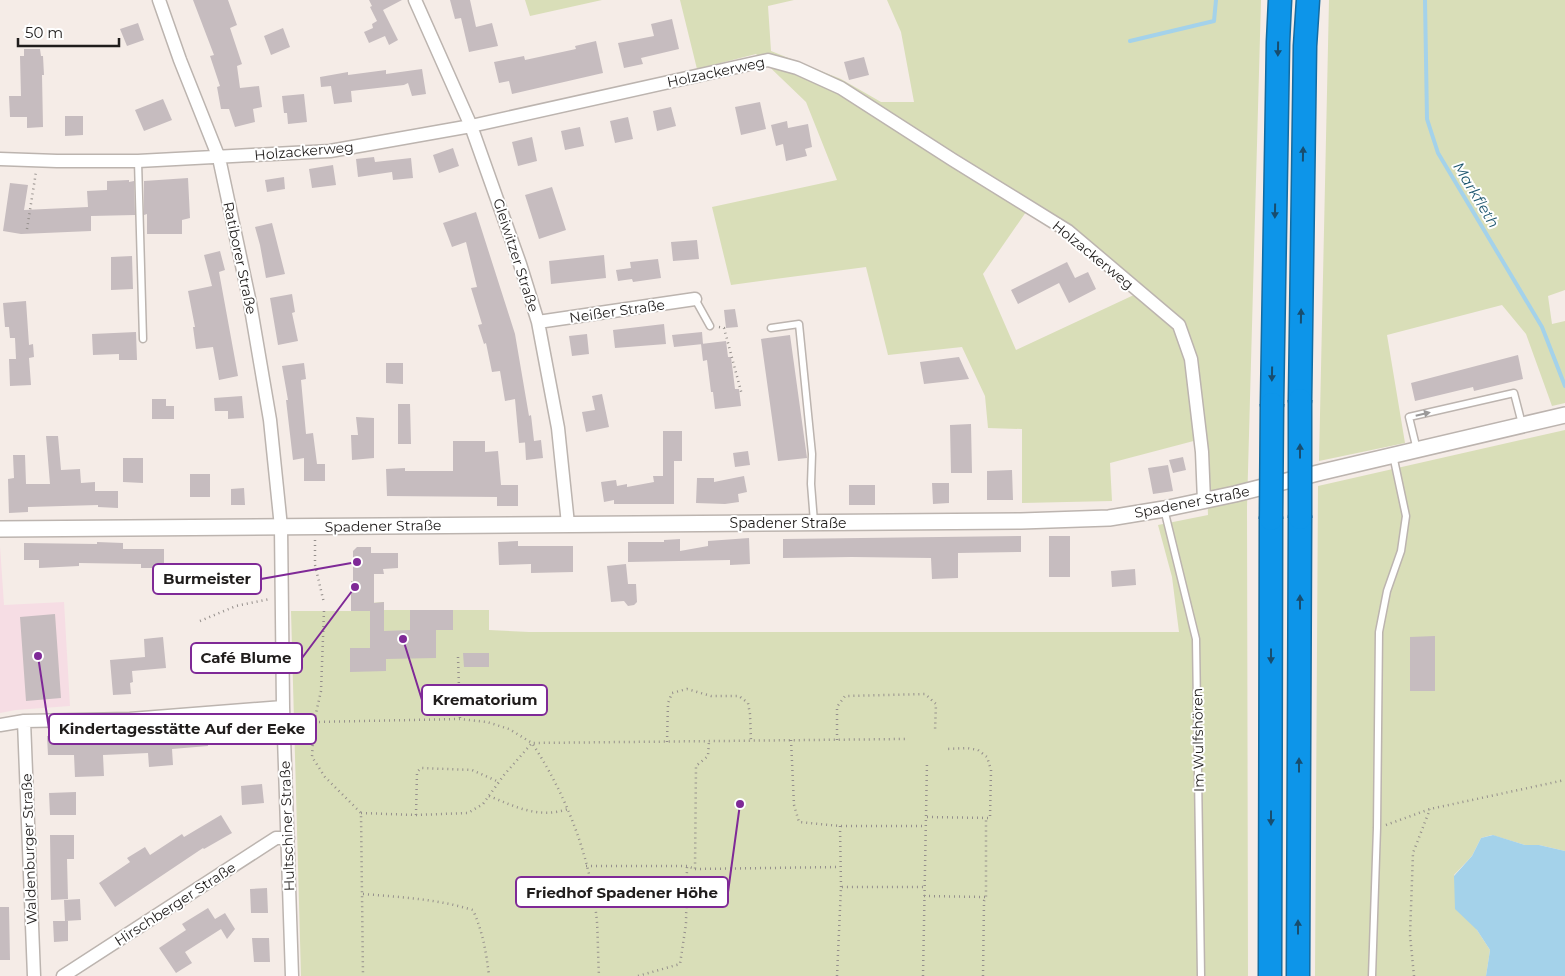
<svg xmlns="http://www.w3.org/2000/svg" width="1565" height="976" viewBox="0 0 1565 976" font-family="Montserrat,sans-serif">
<rect width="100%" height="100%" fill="#f5ece7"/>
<path fill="#f6dde4" d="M0 546 4 605 64 602 70 706 16 710 0 713Z"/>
<path fill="#d9deb8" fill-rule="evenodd" d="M525 0H602L530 16Z
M680 0H794L768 6 771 51 841 79 881 102H914L901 32 887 0H1261L1247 507 1248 976H301L291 611H369L370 603 384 602V610H489V630L529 632H1179L1172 577 1158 525 1208 515 1205 438 1110 463 1112 501 1022 503V429L988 428 985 396 962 347 888 355 866 267 731 285 712 207 837 180 806 102 756 54 697 69ZM1026 212 1067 236 1136 294 1016 350 983 274Z
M1329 0H1565V290L1548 296 1552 324 1565 321V403L1552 406 1526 334 1502 305 1387 335 1405 443 1319 461Z
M1565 430V851L1539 845H1525L1492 835 1481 838 1472 856 1454 875 1477 930 1490 950 1486 976H1315L1318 486Z"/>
<path fill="#a4d2ea" d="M1493 835 1525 845H1539L1565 851V976H1486L1490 950 1477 930 1455 909 1454 876 1472 856 1481 838Z"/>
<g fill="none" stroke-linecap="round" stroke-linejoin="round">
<path stroke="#a4d2ea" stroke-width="4" d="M1425 0 1427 119 1438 153 1542 327 1565 386
M1130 41 1214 21 1216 0"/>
</g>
<path fill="#c6bcbf" d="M193 0H228L237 25 230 28 242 64 237 66 240 88 259 86 262 107 253 109 255 122 235 127 229 109H221L217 87 220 86 210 56 214 55Z
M369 0H402L383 10 398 40 389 45 385 36 369 43 364 32 373 28 372 24 377 21 370 7 372 6Z
M450 0H470L476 27 492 23 498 46 469 52 461 18 455 19Z
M672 19 679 49 641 58 643 64 624 68 618 43 654 36 651 24Z
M138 23 144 40 127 46 120 29Z
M283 28 290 47 271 55 264 36Z
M596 41 603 73 512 94 509 81 499 83 494 62 524 56 525 60 576 49 575 46Z
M24 49H40L41 56H43L44 75H42L43 127 27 128V117H10L9 96H21L20 56H24Z
M864 57 869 75 849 80 844 62Z
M422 69 426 94 412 96 408 83 404 85 351 91 352 102 334 104 331 86 321 87 320 77 348 72V75L386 70V74Z
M304 94 307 122 288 124 287 113H284L282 96Z
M163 99 172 120 144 131 135 110Z
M760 102 766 129 741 135 735 107Z
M671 107 676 126 657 131 653 111Z
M65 116H83V135L65 136Z
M628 117 633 139 615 143 610 121Z
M787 121 788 128 808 124 812 147 805 149 807 156 786 161 783 144 776 146 771 125Z
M580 127 584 146 565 150 561 131Z
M532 137 537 161 518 166 512 142Z
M453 148 459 166 439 173 433 155Z
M374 157 375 162 411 158 413 178 393 180 392 172 358 177 356 159Z
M333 165 336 185 312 188 309 169Z
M284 177 285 189 267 192 265 180Z
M188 178 190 218 182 220V234H147V214L144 215V181Z
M129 180V182L134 181 135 215 91 216V231L21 234 3 231 10 183 28 185 24 210 88 207 87 191 107 190V181Z
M552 187 566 230 539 239 525 195Z
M476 212 515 334 529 416 531 415 534 441 541 440 543 458 526 460 525 442H530L519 443 515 399 505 401 500 371 492 372 486 343 484 344 478 325 482 324 471 288 477 287 466 242 452 247 443 223Z
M272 223 285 274 266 278 260 245 255 227Z
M697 240 699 259 673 261 671 242Z
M220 251 225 270 219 272 238 376 219 380 213 347 196 349 193 327H195L188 291 212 286 204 255Z
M604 255 606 278 551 284 549 261Z
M132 256 133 289 111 290V257Z
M658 259 661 278 633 282 632 279 618 281 616 270 631 268 630 262Z
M1067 262 1075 278 1088 272 1096 289 1069 303 1059 283 1018 304 1011 290Z
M292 294 295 312 292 313 298 341 278 345 270 298Z
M26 301 29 345 33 344 34 357 29 358 31 385 10 386 9 359H16L15 338H10L9 327H5L3 303Z
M735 309 738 327 726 328 724 310Z
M664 324 666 344 615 348 613 330Z
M136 332 137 360H119V354L93 355 92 334Z
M702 332 703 344 674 347 672 335Z
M587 334 589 354 572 356 569 336Z
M790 335 807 458 778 461 761 339Z
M726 341 728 357H731L735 389H739L741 406 715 409 713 392H711L707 360 703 361 701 344Z
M1518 355 1523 379 1474 391 1473 387 1415 401 1411 383Z
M959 357 969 379 924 384 920 362Z
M304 363 306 379 301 380 306 434 313 433 317 464H325V481H304V458L293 460 286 400H288L282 366Z
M386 363H403V384L386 383Z
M602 394 609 427 586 432 582 412 595 410 592 396Z
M242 396 244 418 228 419V411H215L214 398Z
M152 399H166V406H174V419H152Z
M398 404H410L411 444H398Z
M356 417 374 418V458L352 460 351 435H358Z
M971 424 972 473H951L950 425Z
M663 431H682V461H674V504H614V500L604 502 601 482 616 480 617 486 627 484V487L654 482 653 476H663Z
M46 436H58L61 470 80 469 81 483 95 482V491H118V508L98 507V505L28 507V512L9 513 8 479 14 478 13 455H25L26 484H50Z
M453 441H485V452L498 451 501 485H518V506H497V497L387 496 386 469 405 468V471H453Z
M748 451 750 465 735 467 733 453Z
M1183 457 1186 470 1173 473 1169 460Z
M123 458H143V483L123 482Z
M1168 465 1173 491 1153 494 1148 468Z
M1012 470 1013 500H987V471Z
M190 474H210V497H190Z
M744 476 747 492 738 494 739 502 725 504 696 503 697 478H714V482Z
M932 483H949V503L933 504Z
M849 485H875V505H849Z
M244 488 245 505H231V489Z
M1021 536V552L958 553V578L932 579 931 558 852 557 783 558V539Z
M1049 536H1070V577H1049Z
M749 538 750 564 730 565V560L628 562V542H664V540L680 539V551L708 546V541Z
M518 541V546H573V572L531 573V564L499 565 498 542Z
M97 542 123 543V549H164V568H141V564L79 563V566L39 568V560H24V543L97 544Z
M357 547H371V553H398V568L383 569 384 574H374V603L384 602V631L410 630V610H453V630H436V658L386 659V671L350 672V648H370V611H351V581H353V551Z
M626 564 628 584H636L637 602 634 605 628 606 624 601 611 602 607 566Z
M1135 569 1136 585 1112 587 1111 571Z
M55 614 61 698 26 701 20 617Z
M1435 636V691H1410V637Z
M163 637 166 668 132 671 133 682 130 683 131 694 113 695 110 660 145 657 144 639Z
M463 653H489V667H464Z
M206 726 208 746 172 749 173 765 149 767 148 753 103 755 104 776 75 777 74 755H48L47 736 134 733V736L187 732V728Z
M262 784 264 803 242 805 241 786Z
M76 792V815H50L49 793Z
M221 815 232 833 204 849 203 848 115 907 99 883 130 862 127 858 145 847 150 855 182 834 184 837Z
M50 835H74V859H67L68 899 51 900Z
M267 888 268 913H251L250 889Z
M80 899 81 920 65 921 64 900Z
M0 907H9L10 960H0Z
M208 908 215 919 225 913 235 929 227 939 221 929 185 952 192 963 176 973 159 948 186 930 182 924Z
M53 921H68V941L54 942Z
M252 938H269L270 962H254Z"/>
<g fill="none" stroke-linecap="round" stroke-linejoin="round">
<defs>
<path id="service" d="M138 161 143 339
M695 299 710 326
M771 328 799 324 812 454 811 484 814 522
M1417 450 1409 417 1514 393 1522 424
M1164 509 1196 639 1201 976
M1372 976 1377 828 1379 632 1387 591 1401 551 1406 516 1393 455"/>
<path id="minor" d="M159 0 180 60 219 158 250 303 270 420 281 527 283 707 292 976
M415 0 471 126 520 264 538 322 558 428 568 524
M0 159 57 161H138L330 151 471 126 768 60 797 68 841 88 953 160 1068 231 1179 325 1191 359 1202 452 1204 501
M538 322 695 299
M24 721 34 976
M0 725 24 721 130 719 283 707
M63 976 276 838H288"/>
<path id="tertiary" d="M0 529 1021 521 1109 518 1164 509 1235 494 1322 472 1565 415"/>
<path id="motorway" d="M1300 400 1305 46 1308 0
M1272 404 1278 42 1280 0
M1270 976 1271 519
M1298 976 1300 518"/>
</defs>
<use href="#service" stroke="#bcb4af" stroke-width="9"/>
<use href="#minor" stroke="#bcb4af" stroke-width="15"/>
<use href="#tertiary" stroke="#bcb4af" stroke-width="18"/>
<use href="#motorway" stroke="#146ba1" stroke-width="25"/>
<path stroke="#958f8c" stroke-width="2.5" stroke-dasharray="1 4" stroke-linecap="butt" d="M27 229 36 172
M719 327 724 328 742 395
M315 540V565L324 603
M324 611 321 691 314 722 312 757 325 777 361 813 363 976
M200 621 236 606 270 599
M458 657 460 719
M314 722 460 719 487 722 509 729 532 743 905 739
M791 740 794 805 799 822 840 826H926
M837 740V707L845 696 925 694 936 704 935 731
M667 742 668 703 672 693 687 689 711 696H739L748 703 750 714 751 741
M489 796C516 807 539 819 568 809
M361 813 416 815 468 813 483 804 504 775 532 743C567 796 591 859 597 922 598 940 598 958 599 976
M416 815 417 772 421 768 472 770 499 782
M927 817 990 818 991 770 987 757 978 750 967 748 946 749
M1386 825 1430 809 1565 780
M840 826 841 887
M586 866H687L695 869 696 766 708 756 709 741
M695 869 840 867
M363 894C400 897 437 899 473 910 483 933 486 951 489 976
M924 896 985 897
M638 976 680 964 686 924 687 866
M837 976 841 887H925
M923 976 927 762
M983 976 984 901 986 897V818
M1414 976 1410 935 1413 853 1430 809"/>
<use href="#service" stroke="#fff" stroke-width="6"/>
<use href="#minor" stroke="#fff" stroke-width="12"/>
<use href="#tertiary" stroke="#fff" stroke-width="15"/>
<use href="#motorway" stroke="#0d95e9" stroke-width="22"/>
<defs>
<path id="motorway-bridge" d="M1300 400V518
M1271 519 1272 404"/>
</defs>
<use href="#motorway-bridge" stroke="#146ba1" stroke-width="25" stroke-linecap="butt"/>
<use href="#motorway-bridge" stroke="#0d95e9" stroke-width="22"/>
</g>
<defs><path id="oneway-solid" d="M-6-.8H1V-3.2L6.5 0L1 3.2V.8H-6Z" transform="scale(1.25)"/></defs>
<g fill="#184d6e">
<use href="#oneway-solid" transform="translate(1278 49) rotate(91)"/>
<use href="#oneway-solid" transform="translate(1303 154) rotate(-89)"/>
<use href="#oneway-solid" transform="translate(1275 211) rotate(91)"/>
<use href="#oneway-solid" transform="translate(1301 316) rotate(-89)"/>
<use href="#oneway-solid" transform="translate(1272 374) rotate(91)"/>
<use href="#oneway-solid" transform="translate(1300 451) rotate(-90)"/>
<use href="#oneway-solid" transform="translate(1300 602) rotate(-90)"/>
<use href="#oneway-solid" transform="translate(1271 656) rotate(90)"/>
<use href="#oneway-solid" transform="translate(1299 765) rotate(-90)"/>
<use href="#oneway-solid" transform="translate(1271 818) rotate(90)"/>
<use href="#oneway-solid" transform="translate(1298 927) rotate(-90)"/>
</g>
<use fill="#9b9999" href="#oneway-solid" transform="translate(1423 414) rotate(-13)"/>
<g text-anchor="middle" stroke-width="4" stroke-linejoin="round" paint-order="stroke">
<g font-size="14" fill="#201d1c" stroke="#fff">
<text transform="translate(716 72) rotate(-12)" y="5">Holzackerweg</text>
<text transform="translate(304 151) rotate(-5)" y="5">Holzackerweg</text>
<text transform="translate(516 255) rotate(72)" y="5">Gleiwitzer Straße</text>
<text transform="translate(1093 255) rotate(39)" y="5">Holzackerweg</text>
<text transform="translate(240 258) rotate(78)" y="5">Ratiborer Straße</text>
<text transform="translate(617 311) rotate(-8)" y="5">Neißer Straße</text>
<text transform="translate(1192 502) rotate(-11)" y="5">Spadener Straße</text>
<text x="788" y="528">Spadener Straße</text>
<text transform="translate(383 526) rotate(-1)" y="5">Spadener Straße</text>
<text transform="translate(1198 740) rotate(-91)" y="5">Im Wulfshören</text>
<text transform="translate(287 826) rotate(-92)" y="5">Hultschiner Straße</text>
<text transform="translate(29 849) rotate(-92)" y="5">Waldenburger Straße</text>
<text transform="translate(175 904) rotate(-33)" y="5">Hirschberger Straße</text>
</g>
<g font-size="15" font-style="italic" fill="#1d566f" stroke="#fff">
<text transform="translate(1476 195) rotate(59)" y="5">Markfleth</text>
</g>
</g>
<path fill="none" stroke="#7f2997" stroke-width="2" d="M357 562L261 579M355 587L302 658M403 639L422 700M38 656L49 729M740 804L728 892"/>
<g fill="#7f2997" stroke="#fff" stroke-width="2">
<circle cx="357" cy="562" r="5"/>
<circle cx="355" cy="587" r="5"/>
<circle cx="403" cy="639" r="5"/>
<circle cx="38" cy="656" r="5"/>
<circle cx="740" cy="804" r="5"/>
</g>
<g fill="#fff" stroke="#7f2997" stroke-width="2">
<rect x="153" y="564" width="108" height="30" rx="5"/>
<rect x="191" y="643" width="111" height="30" rx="5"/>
<rect x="422" y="685" width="125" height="30" rx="5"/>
<rect x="49" y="714" width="267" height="30" rx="5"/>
<rect x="516" y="877" width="212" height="30" rx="5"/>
</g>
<g font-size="15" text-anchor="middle" font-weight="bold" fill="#201d1c">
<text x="207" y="584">Burmeister</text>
<text x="246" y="663">Café Blume</text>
<text x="485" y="705">Krematorium</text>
<text x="182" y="734">Kindertagesstätte Auf der Eeke</text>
<text x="622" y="898">Friedhof Spadener Höhe</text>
</g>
<path d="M18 38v8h101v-8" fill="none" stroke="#201d1c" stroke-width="2.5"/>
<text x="25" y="38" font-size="15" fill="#201d1c" stroke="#ffffff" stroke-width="4" paint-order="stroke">50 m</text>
</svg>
